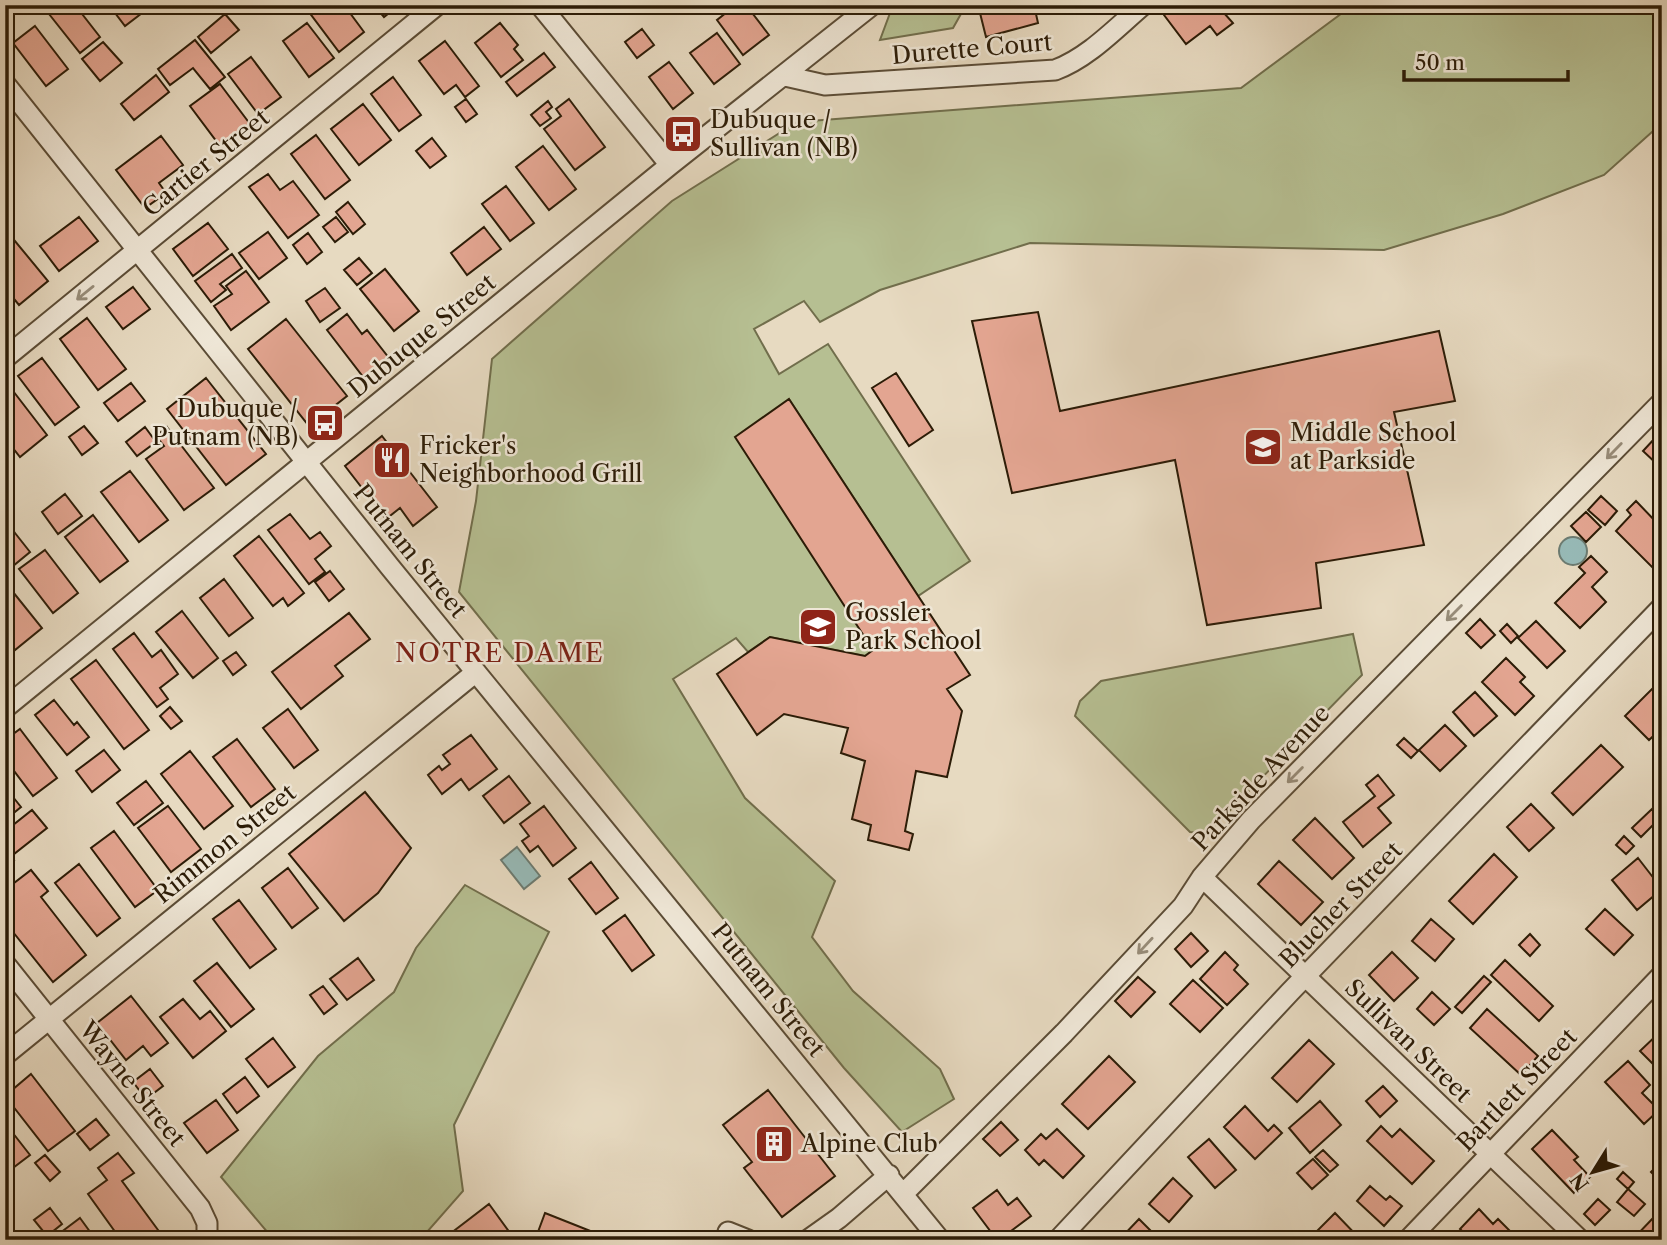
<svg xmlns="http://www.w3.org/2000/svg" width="1667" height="1245" viewBox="0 0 1667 1245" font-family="'Libre Caslon Text',serif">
<rect width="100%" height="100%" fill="#e7dac1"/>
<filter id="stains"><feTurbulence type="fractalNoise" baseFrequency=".00286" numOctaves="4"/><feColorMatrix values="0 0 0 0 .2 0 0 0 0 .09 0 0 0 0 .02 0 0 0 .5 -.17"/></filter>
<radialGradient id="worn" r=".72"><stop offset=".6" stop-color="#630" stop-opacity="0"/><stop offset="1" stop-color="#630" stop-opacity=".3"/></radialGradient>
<path fill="#b6bf92" stroke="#716e4c" stroke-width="2" d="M893 5H966L953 28 880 40Z
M1353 5H1662V123L1604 175 1503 214 1384 250 1030 243 880 290 820 322 804 301 754 329 779 374 828 344 970 561 918 596 789 399 873 650 865 656 770 637 748 652 736 638 673 679 745 798 835 881 812 937 853 991 940 1069 954 1099 902 1132 844 1068 459 592 476 501 492 359 672 201 797 122 1241 88Z
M1353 634 1362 675 1207 834 1190 832 1075 716 1080 701 1101 681Z
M465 885 549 932 454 1125 463 1191 420 1240H274L221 1177 318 1056 394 992 416 948Z"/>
<path fill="#97bab7" stroke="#6c7b71" stroke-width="2" d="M1559 551a14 14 0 1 1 28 0a14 14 0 1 1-28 0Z
M517 847 540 876 524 889 501 860Z"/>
<path fill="#e3a591" stroke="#2c1c07" stroke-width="2" d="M60 5H75L100 37 80 53 49 14Z
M109 5H143L146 10 125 26Z
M309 5H344L364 32 339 52 306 8Z
M374 5H399L384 17Z
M736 5H746L769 35 743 55 717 20Z
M978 5H1034L1038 23 986 37Z
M1177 5H1234L1224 13 1233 23 1217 35 1210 26 1186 44 1164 15Z
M225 14 239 30 211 53 198 37Z
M307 23 334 58 309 77 283 41Z
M500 23 518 45 514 49 523 60 501 77 475 43Z
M35 26 68 69 46 86 13 43Z
M642 29 654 45 637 58 625 42Z
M717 33 740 64 714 84 690 53Z
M195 40 225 77 210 89 193 68 170 85 158 69Z
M445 41 479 86 465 97 456 85 444 94 419 61Z
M103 42 122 63 100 81 82 59Z
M544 53 555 67 517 96 506 82Z
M251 57 281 97 258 114 228 74Z
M669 62 693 93 673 109 649 77Z
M156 75 169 92 134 120 121 104Z
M393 77 421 115 399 131 371 94Z
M220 84 250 124 220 146 190 106Z
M466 99 477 114 466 122 455 107Z
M569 99 605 147 575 170 544 129 561 116 556 109Z
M548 101 552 107 546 112 551 118 540 126 531 115Z
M363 104 391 140 359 165 331 129Z
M316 135 350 180 325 199 291 154Z
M161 136 183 165 159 183 166 193 145 208 116 170Z
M432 138 446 156 430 168 416 151Z
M543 146 576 189 549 210 516 167Z
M268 174 280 190 293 181 319 215 288 238 249 187Z
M506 186 534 223 510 241 482 204Z
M348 202 365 224 353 234 336 212Z
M79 217 98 241 59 271 40 246Z
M336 217 348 232 335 242 323 227Z
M208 223 228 249 193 276 173 249Z
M484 227 501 249 467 275 451 253Z
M5 229 48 281 19 305 5 288Z
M268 232 287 258 259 279 239 253Z
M308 233 322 252 307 264 293 245Z
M232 254 242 268 220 284 226 290 211 302 195 281Z
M359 258 372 273 357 285 344 270Z
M385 269 419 311 394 331 360 289Z
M246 271 269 302 231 330 214 306 232 294 226 286Z
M133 287 150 309 123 329 106 307Z
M325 288 340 308 320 322 306 301Z
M1038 312 1060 411 1439 331 1455 401 1394 412 1424 545 1316 563 1321 608 1207 625 1175 460 1012 493 972 321Z
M347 314 362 334 367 330 389 358 364 378 327 330Z
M87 318 126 369 98 390 60 339Z
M286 319 347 396 309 426 248 349Z
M42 358 79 407 55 425 18 376Z
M896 373 933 430 909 446 872 388Z
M206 378 266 454 226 485 167 409Z
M131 383 145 401 118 421 104 403Z
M10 387 47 435 20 457 5 438V391Z
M789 399 970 675 947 689 962 711 947 777 916 771 905 831 913 834 909 850 868 840 871 825 852 819 865 761 841 753 848 728 784 714 757 735 717 674 770 637 865 656 873 650 735 437Z
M84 426 98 443 82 455 69 437Z
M145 427 156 442 137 456 126 442Z
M167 427 214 488 184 510 146 459 164 446 156 436Z
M382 436 437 507 413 526 400 508 386 519 345 466Z
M1656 437 1662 443V461L1658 465 1643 451Z
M130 471 168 520 139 542 101 492Z
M65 494 82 516 58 534 42 512Z
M1601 496 1617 511 1605 525 1588 510Z
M1636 501 1659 525 1654 530 1662 538V562L1654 569 1616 531 1631 515 1627 510Z
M1586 512 1601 527 1586 542 1571 526Z
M290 514 310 539 320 532 331 546 315 559 325 572 309 584 268 530Z
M93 515 128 561 100 582 65 537Z
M15 533 30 552 13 566 5 556V541Z
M259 536 304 593 288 606 283 598 273 606 234 556Z
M45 550 78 593 53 613 19 569Z
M1591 556 1607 572 1592 587 1606 602 1580 628 1555 603 1585 573 1579 567Z
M330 571 344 589 329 601 315 582Z
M224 579 253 618 229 636 200 598Z
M5 582 42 628 15 650 5 638Z
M182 611 218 658 193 678 156 632Z
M349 613 370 639 335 666 343 676 301 709 272 672Z
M1480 619 1495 635 1481 648 1466 633Z
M1536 621 1565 651 1547 668 1518 638Z
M1507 624 1518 636 1511 643 1500 631Z
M134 633 152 657 161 650 178 674 160 688 168 699 157 707 113 649Z
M236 652 246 665 233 675 223 661Z
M1506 658 1525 677 1520 682 1534 696 1515 715 1482 682Z
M96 660 149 730 124 749 71 679Z
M1655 686 1662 691V728L1649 740 1625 716Z
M1475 692 1497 716 1474 736 1453 712Z
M54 700 74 725 77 722 89 737 67 755 35 715Z
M170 707 182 721 171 729 160 716Z
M288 709 318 750 294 768 263 728Z
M1445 725 1466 746 1440 771 1419 750Z
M20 729 57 778 33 796 5 759V740Z
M471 735 497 769 469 790 461 779 442 794 428 775 439 766 442 770 450 764 443 755Z
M1404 738 1418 751 1411 758 1397 745Z
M237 739 275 789 251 807 213 757Z
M1601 745 1623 767 1573 815 1552 793Z
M104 750 120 770 92 792 76 771Z
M190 751 233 806 204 829 161 774Z
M1378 775 1394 795 1378 808 1391 823 1363 847 1343 822 1375 796 1366 785Z
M509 776 530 803 504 823 483 796Z
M146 781 163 803 134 825 117 803Z
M5 787 21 807 5 820Z
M365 792 411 848 378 893 344 921 289 854Z
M1531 804 1554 828 1529 851 1507 827Z
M168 806 201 849 171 872 138 828Z
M544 806 576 848 553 866 538 846 530 852 522 841 529 836 520 824Z
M1652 809 1660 818 1641 837 1632 828Z
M32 810 47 828 14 854 5 843V820L8 818 13 825Z
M1315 818 1354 858 1332 879 1293 840Z
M114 831 158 890 135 907 91 848Z
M1624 836 1634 846 1626 854 1616 845Z
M5 849 14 860 5 867Z
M1494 854 1517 877 1473 924 1449 901Z
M1638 858 1662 889 1637 910 1612 880Z
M1279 861 1323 902 1301 925 1258 884Z
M591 862 618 898 596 914 569 879Z
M79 864 120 918 97 936 55 883Z
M288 868 318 908 292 928 262 888Z
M31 870 48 891 41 897 86 955 53 982 5 922V890Z
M239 900 276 949 250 968 213 919Z
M1605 909 1633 935 1614 955 1586 929Z
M625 915 654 955 632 971 603 931Z
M1431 919 1454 939 1435 961 1412 941Z
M1191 933 1208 951 1191 967 1175 949Z
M1530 934 1540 945 1530 956 1519 945Z
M1225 952 1238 965 1234 970 1248 984 1227 1005 1200 979Z
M1392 952 1418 978 1394 1001 1369 975Z
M358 958 374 980 347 1000 330 979Z
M1505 960 1553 1006 1539 1021 1491 975Z
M217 963 254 1009 231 1027 194 981Z
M1484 976 1491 982 1462 1013 1455 1007Z
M1138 977 1155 992 1131 1017 1115 1001Z
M1193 980 1223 1008 1200 1032 1170 1004Z
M323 986 337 1004 324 1014 310 995Z
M1432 992 1450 1009 1434 1025 1417 1009Z
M131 996 168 1043 151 1056 143 1046 126 1060 97 1023Z
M183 999 200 1019 210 1011 226 1031 193 1058 160 1017Z
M1487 1009 1538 1056 1521 1075 1470 1028Z
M1662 1030V1073L1640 1051Z
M273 1038 295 1067 268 1087 246 1059Z
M1309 1040 1334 1064 1297 1102 1272 1078Z
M1109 1056 1135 1082 1088 1129 1062 1104Z
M1628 1061 1650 1085 1642 1093 1659 1110 1644 1124 1605 1082Z
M150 1069 163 1086 146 1099 133 1082Z
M31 1074 75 1131 48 1151 5 1096Z
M245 1077 259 1096 237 1113 223 1094Z
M1383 1086 1397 1101 1380 1117 1366 1101Z
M768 1090 835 1176 782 1217 744 1168 752 1162 723 1125Z
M216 1100 238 1130 207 1153 184 1123Z
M1320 1101 1341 1125 1310 1153 1289 1128Z
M1245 1106 1268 1131 1274 1125 1282 1133 1255 1159 1224 1127Z
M96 1119 109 1135 90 1150 77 1134Z
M1001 1122 1018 1140 1000 1156 983 1139Z
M5 1123 30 1155 5 1174Z
M1381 1126 1392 1137 1400 1129 1434 1161 1412 1184 1367 1141Z
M1057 1129 1084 1156 1063 1178 1044 1160 1039 1165 1025 1150 1041 1134 1046 1139Z
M1552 1130 1578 1157 1574 1160 1590 1177 1574 1193 1532 1149Z
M1209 1139 1236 1170 1215 1188 1188 1157Z
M1323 1150 1338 1165 1330 1172 1315 1157Z
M118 1153 134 1173 122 1181 161 1234 154 1240H121L88 1194 107 1180 98 1168Z
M45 1155 60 1172 50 1181 35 1163Z
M1313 1159 1328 1175 1312 1189 1297 1173Z
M1662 1161V1183L1651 1172Z
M1623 1172 1634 1182 1628 1189 1617 1179Z
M1173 1178 1192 1196 1169 1222 1149 1204Z
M1370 1186 1386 1200 1390 1196 1402 1206 1384 1226 1357 1201Z
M1628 1189 1645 1204 1634 1216 1617 1202Z
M997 1190 1008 1205 1017 1198 1031 1216 999 1240H997L973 1208Z
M1598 1199 1610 1210 1595 1225 1584 1214Z
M489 1204 510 1233 501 1240H442Z
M50 1208 62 1224 47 1236 34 1220Z
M1479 1209 1493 1224 1498 1219 1514 1235 1510 1240H1471L1460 1229Z
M545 1213 613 1240H535Z
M1335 1213 1361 1240H1325L1317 1231Z
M1655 1216 1662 1223V1240H1632Z
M80 1218 96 1240H53L52 1239Z
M1139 1219 1160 1240H1119Z"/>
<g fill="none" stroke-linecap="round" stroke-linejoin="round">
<defs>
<path id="street" d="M540 5 670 165
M5 6 6 5
M785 76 825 85 1055 70C1088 58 1116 28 1143 5
M5 84 390 567 940 1240
M5 358 437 5
M5 708 670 165 872 5
M1202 877 1580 1240
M5 964 200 1208 207 1223V1240
M5 1055 476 672
M903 1194 1064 1033 1183 906 1202 877 1251 820 1662 402
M728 1232 748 1240
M808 1240 839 1218 889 1175
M1058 1240 1290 992 1662 607
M1408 1240 1662 975"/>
</defs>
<use href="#street" stroke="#5b4c36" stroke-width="23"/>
<use href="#street" stroke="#efe7d7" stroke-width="19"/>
</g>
<defs><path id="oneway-shaft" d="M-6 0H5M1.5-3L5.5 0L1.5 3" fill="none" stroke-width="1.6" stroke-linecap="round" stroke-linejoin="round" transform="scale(1.75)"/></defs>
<g stroke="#978c79">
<use href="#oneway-shaft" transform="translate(85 293) rotate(141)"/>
<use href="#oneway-shaft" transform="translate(1614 451) rotate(134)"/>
<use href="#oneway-shaft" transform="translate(1454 613) rotate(135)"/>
<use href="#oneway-shaft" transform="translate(1295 775) rotate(135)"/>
<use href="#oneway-shaft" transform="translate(1145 946) rotate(133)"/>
</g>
<defs>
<symbol id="bus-square" viewBox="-11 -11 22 22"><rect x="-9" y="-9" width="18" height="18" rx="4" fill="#8f2418" stroke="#efe7d7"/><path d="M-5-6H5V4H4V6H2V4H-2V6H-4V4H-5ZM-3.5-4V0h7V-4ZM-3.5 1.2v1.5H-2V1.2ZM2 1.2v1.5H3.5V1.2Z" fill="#fff"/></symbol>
<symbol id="school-square" viewBox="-11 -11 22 22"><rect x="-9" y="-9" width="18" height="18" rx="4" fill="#8f2418" stroke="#efe7d7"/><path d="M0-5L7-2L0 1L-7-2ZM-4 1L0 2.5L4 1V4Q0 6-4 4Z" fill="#fff"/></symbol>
<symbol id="restaurant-square" viewBox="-11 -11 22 22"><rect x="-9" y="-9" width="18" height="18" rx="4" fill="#8f2418" stroke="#efe7d7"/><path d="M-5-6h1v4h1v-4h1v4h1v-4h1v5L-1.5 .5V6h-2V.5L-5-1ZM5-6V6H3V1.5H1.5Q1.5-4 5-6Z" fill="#fff"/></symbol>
<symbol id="building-square" viewBox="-11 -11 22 22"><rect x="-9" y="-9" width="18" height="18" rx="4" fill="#8f2418" stroke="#efe7d7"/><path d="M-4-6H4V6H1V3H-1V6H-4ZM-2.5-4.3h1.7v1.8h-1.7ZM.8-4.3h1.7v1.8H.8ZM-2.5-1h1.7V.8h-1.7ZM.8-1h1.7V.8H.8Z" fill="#fff"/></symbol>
</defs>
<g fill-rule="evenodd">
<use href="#bus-square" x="661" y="112" width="44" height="44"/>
<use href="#bus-square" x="303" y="401" width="44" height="44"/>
<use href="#school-square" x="1241" y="425" width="44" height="44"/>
<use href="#restaurant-square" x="370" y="438" width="44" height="44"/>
<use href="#school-square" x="796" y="605" width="44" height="44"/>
<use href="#building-square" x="752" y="1122" width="44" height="44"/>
</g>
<g text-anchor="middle" stroke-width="5" stroke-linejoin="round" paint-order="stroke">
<g font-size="24" fill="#2c1c07" stroke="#efe7d7">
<text transform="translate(972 49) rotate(-5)" y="8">Durette Court</text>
<text transform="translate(206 163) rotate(-39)" y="8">Cartier Street</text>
<text transform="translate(422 336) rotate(-39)" y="8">Dubuque Street</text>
<text transform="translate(410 551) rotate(51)" y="8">Putnam Street</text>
<text transform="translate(1261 778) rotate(-47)" y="8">Parkside Avenue</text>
<text transform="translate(225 844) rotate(-39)" y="8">Rimmon Street</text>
<text transform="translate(1341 905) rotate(-46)" y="8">Blucher Street</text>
<text transform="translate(768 990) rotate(51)" y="8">Putnam Street</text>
<text transform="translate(1408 1041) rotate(44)" y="8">Sullivan Street</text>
<text transform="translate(132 1084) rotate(51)" y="8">Wayne Street</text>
<text transform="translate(1517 1090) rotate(-46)" y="8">Bartlett Street</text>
</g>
<g font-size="24" fill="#2c1c07" stroke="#efe7d7" text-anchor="start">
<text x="710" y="128">Dubuque /<tspan x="710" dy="28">Sullivan (NB)</tspan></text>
<text x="298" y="417" text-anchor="end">Dubuque /<tspan x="298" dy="28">Putnam (NB)</tspan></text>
<text x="1290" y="441">Middle School<tspan x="1290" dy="28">at Parkside</tspan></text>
<text x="419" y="454">Fricker's<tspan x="419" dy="28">Neighborhood Grill</tspan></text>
<text x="845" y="621">Gossler<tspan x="845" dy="28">Park School</tspan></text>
<text x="801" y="1152">Alpine Club</text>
</g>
<g font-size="26" letter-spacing="2" fill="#7a1f14" stroke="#efe7d7">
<text x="500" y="662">NOTRE DAME</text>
</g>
</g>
<rect width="1667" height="1245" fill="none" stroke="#e7dac1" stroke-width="28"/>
<rect x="7" y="7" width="1653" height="1231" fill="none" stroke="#2c1c07" stroke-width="3.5"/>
<rect x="14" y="14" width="1639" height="1217" fill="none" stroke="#2c1c07" stroke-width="2"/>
<g transform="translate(1593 1172) rotate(233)" stroke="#efe7d7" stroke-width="5" paint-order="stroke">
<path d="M0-5L12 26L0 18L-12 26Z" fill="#2c1c07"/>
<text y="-10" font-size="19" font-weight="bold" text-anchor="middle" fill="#2c1c07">N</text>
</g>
<path d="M1404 70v10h164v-10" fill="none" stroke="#2c1c07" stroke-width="3.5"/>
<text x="1415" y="70" font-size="21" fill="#2c1c07" stroke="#efe7d7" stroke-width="5" paint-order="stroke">50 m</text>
<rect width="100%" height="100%" filter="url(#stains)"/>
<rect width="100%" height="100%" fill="url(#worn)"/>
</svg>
